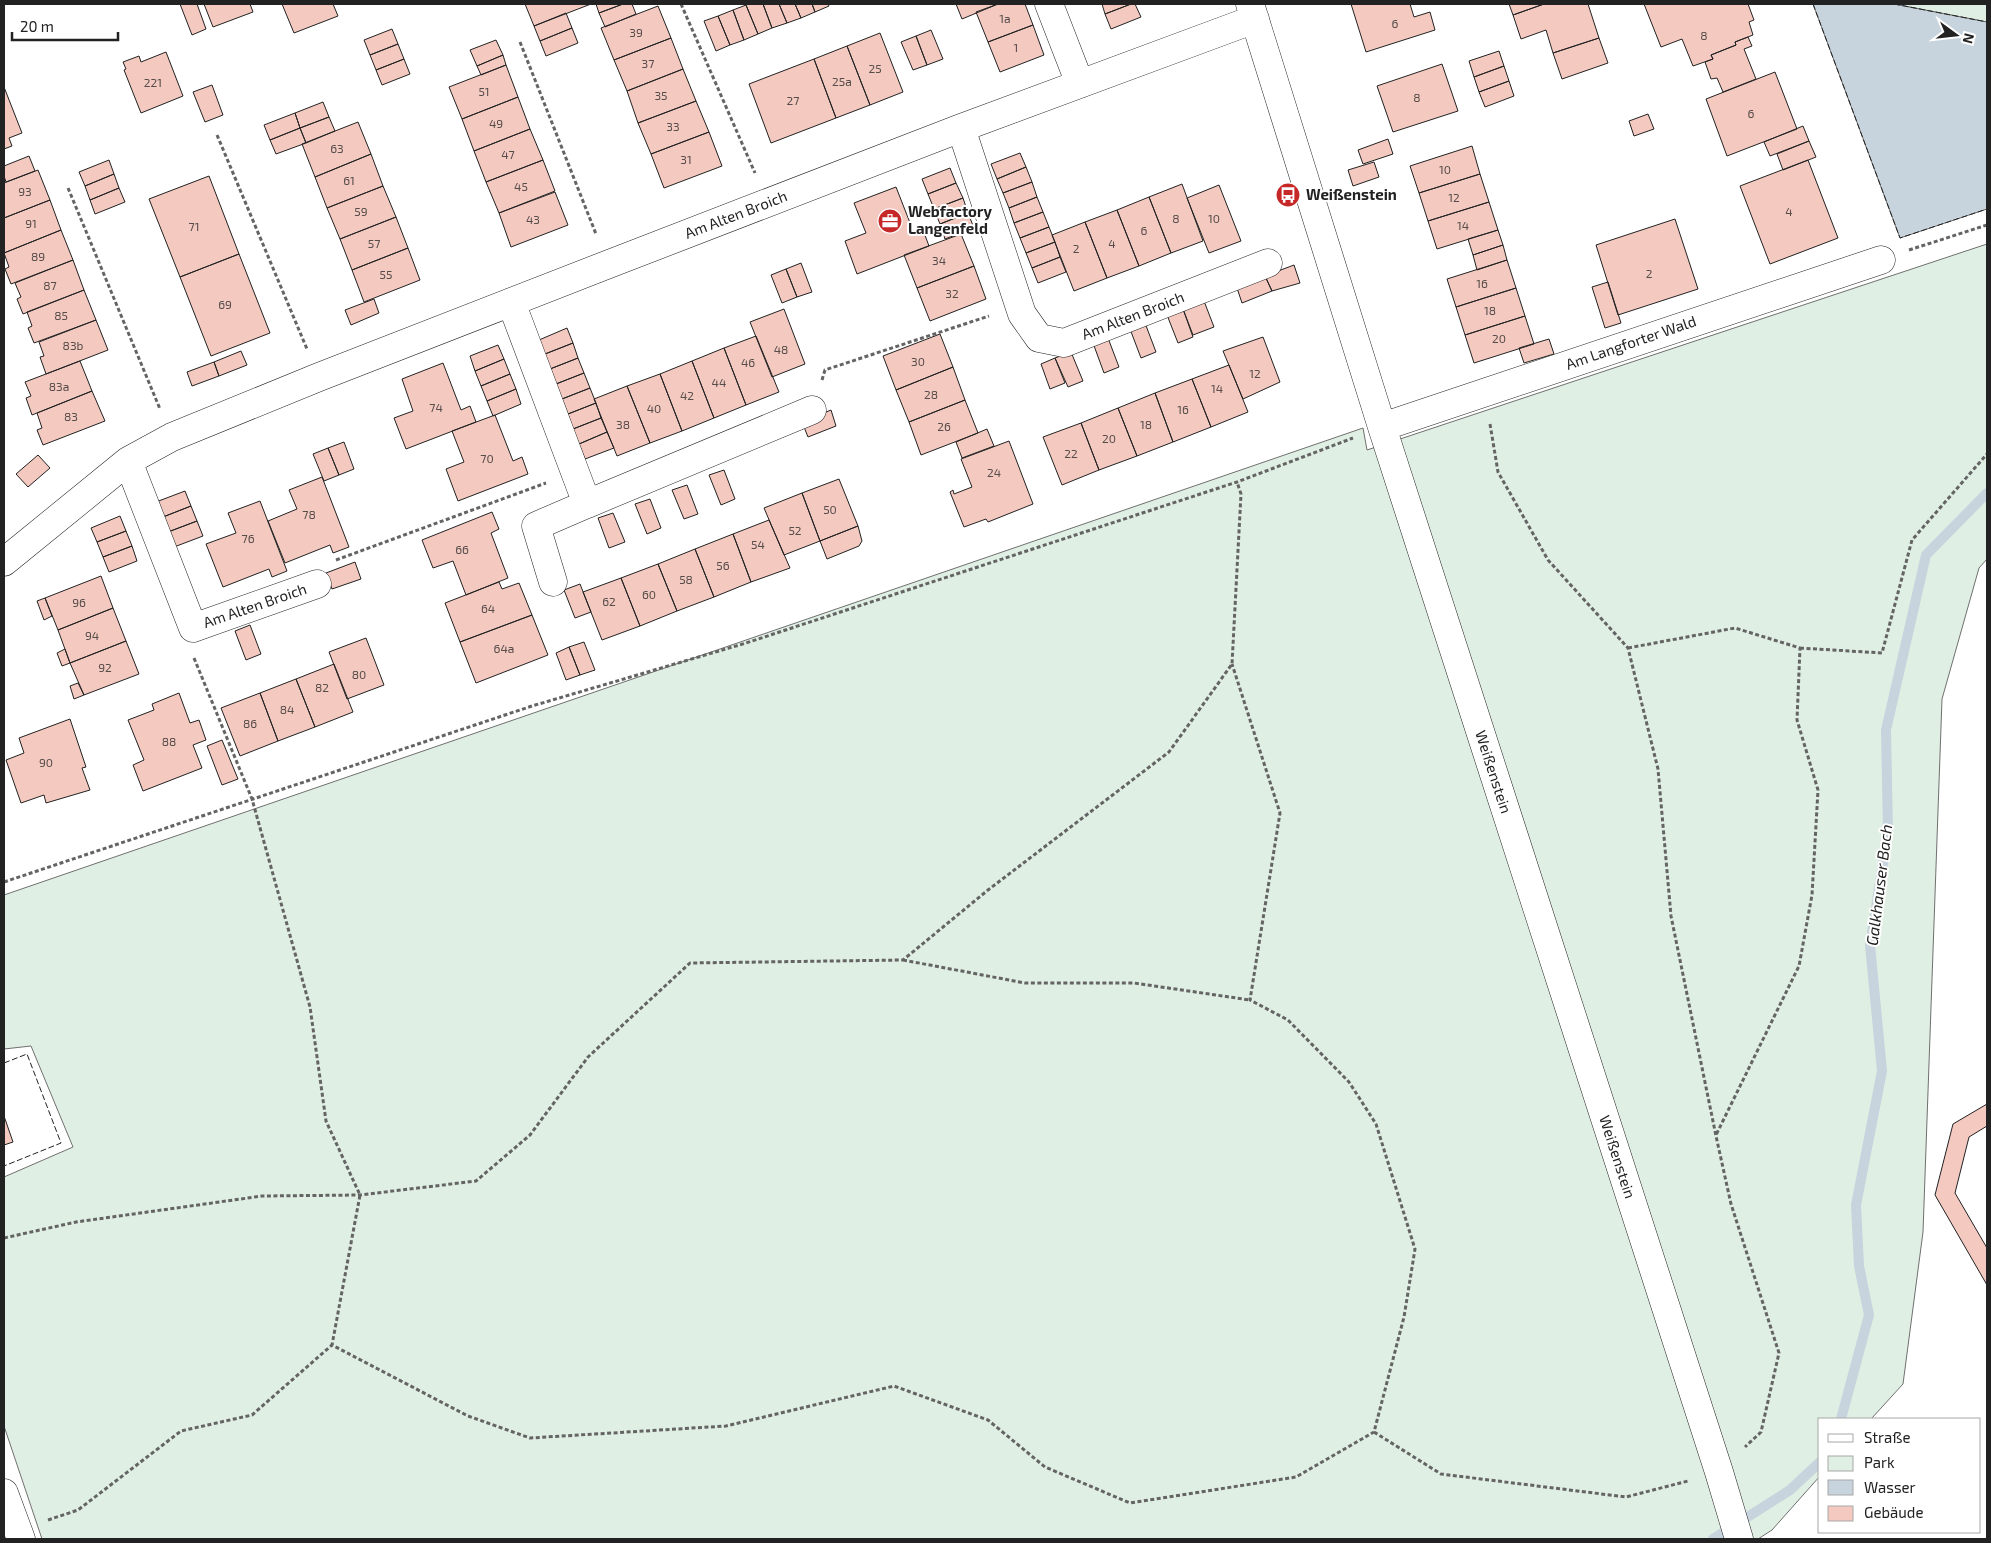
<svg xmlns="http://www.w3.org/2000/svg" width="1991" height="1543" viewBox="0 0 1991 1543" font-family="'Exo 2',sans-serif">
<rect width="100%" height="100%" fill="#fff"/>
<path fill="#e0efe3" stroke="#6f6f6f" d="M1894 4H1987V22Z
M1987 244V559L1979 568 1942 699 1923 1232 1903 1384 1871 1419H1820V1476L1772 1530 1758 1539H42L4 1426V1177L73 1147 31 1046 4 1049V895L1363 428 1367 450Z"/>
<path fill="#c7d3dd" stroke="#6f6f6f" d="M1813 4H1894L1987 22V209L1900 238Z"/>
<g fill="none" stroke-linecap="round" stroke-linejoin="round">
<path stroke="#c7d3dd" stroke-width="10" d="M1841 1419 1869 1315 1859 1266 1856 1205 1882 1071 1870 945 1888 832 1886 730 1926 555 1987 493
M1713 1539 1790 1490 1820 1462"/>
</g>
<path fill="#f3c9c0" stroke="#222" d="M180 4H197L206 29 192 35Z
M204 4H250L253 12 213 27Z
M282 4H333L338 16 294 33Z
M525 4H591L534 26Z
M596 4H623L599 13Z
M623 4H632L636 14 605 27 599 13Z
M749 4H763L772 28 758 34 746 5Z
M763 4H779L787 23 772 28Z
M779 4H795L801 18 787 23Z
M795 4H812L815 12 801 18Z
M812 4H828L829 6 815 12Z
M956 4H998L962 19Z
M998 4H1025L1033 25 988 42 976 12Z
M1102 4H1131L1105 14Z
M1131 4H1135L1141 17 1111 29 1105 14Z
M1351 4H1410L1414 17 1430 12 1435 30 1366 52Z
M1509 4H1544L1513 15Z
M1544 4H1588L1599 38 1553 53 1546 30 1521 39 1513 15Z
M1644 4H1748L1754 20 1749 22 1753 35 1735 42 1736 45 1711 55 1713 59 1693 66 1682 39 1661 47Z
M746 5 758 34 744 40 733 10Z
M658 6 671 38 614 60 601 28Z
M733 10 744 40 730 45 718 16Z
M566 13 572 28 540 41 534 26Z
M718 16 730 45 716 51 704 21Z
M1033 25 1044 55 1000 72 988 42Z
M572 28 578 43 546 56 540 41Z
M392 29 398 44 370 55 364 40Z
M931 30 943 59 927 65 916 36Z
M880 33 903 92 870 105 847 46Z
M916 36 927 65 913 70 901 42Z
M1748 37 1752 46 1744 49 1756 79 1723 92 1717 78 1711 79 1705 62 1713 59 1711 55 1736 45 1735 42Z
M671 38 683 69 627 91 614 60Z
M1599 38 1608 63 1562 79 1553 53Z
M496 40 503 55 477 66 470 50Z
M398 44 404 59 376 70 370 55Z
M847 46 870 105 836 118 814 59Z
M1499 51 1504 66 1474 77 1469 61Z
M166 52 183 96 141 113 124 70 126 69 123 62 139 56 141 62Z
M503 55 506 65 481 75 477 66Z
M404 59 410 74 382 85 376 70Z
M814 59 836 118 771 143 749 84Z
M1442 64 1458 111 1393 132 1377 86Z
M506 65 518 97 462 119 449 87Z
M1504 66 1509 81 1479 92 1474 77Z
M683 69 696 101 638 123 627 91Z
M1775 72 1797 129 1727 156 1706 99Z
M1509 81 1514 96 1485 107 1479 92Z
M212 85 223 115 205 122 193 92Z
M4 87 22 133 9 138 12 146 4 149Z
M518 97 530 129 474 151 462 119Z
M696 101 709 132 651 154 638 123Z
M323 102 329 117 300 128 295 113Z
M295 113 300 128 270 140 264 125Z
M1648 114 1654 129 1634 136 1629 121Z
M329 117 335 131 306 143 300 128Z
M358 122 371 154 315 177 302 144Z
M1803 126 1809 141 1770 156 1764 142Z
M300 128 306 143 276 154 270 140Z
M530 129 543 160 486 182 474 151Z
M709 132 722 166 664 188 651 154Z
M1388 139 1393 154 1363 164 1358 150Z
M1809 141 1816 157 1783 170 1777 154Z
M1472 146 1480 174 1419 193 1410 166Z
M1020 153 1026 167 997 179 991 164Z
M371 154 383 186 327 208 315 177Z
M29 156 35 171 6 182 4 176V166Z
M109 160 114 174 85 186 79 172Z
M543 160 555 191 499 213 486 182Z
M1808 160 1838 238 1770 264 1740 186Z
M1374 162 1379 177 1353 186 1348 170Z
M1026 167 1032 182 1003 193 997 179Z
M950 168 956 183 928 194 922 179Z
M38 170 50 200 4 218V183Z
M114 174 119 188 90 200 85 186Z
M1480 174 1489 202 1428 221 1419 193Z
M209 176 239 254 180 277 149 199Z
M1032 182 1037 197 1009 208 1003 193Z
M956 183 963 198 934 209 928 194Z
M1182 184 1203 241 1171 253 1149 197Z
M1219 185 1241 241 1209 253 1187 198Z
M383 186 396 217 340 239 327 208Z
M896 187 914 233 923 230 929 246 857 274 845 241 866 233 854 203Z
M119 188 125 202 95 214 90 200Z
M555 192 568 225 511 247 499 213Z
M1037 197 1043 212 1014 223 1009 208Z
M1149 197 1171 253 1139 266 1117 210Z
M963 198 968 213 940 224 934 209Z
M50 200 61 230 4 253V218Z
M1489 202 1498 230 1437 249 1428 221Z
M1117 210 1139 266 1107 278 1085 222Z
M1043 212 1049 227 1020 238 1014 223Z
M968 213 974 228 945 239 940 224Z
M396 217 408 248 352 270 340 239Z
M1675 219 1698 289 1618 315 1596 245Z
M1085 222 1107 278 1074 291 1052 235Z
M1049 227 1055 242 1026 253 1020 238Z
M61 230 73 260 11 284 5 269 9 267 4 253Z
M1498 230 1503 245 1473 255 1468 239Z
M961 234 974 266 917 288 904 255Z
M1055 242 1060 257 1032 268 1026 253Z
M1503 245 1507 260 1477 270 1473 255Z
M408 248 420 280 364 302 352 270Z
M239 254 270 333 211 356 180 277Z
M1060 257 1066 272 1038 283 1032 268Z
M73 260 84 290 23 314 17 299 21 297 15 283Z
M1507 260 1516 288 1456 307 1447 279Z
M801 263 812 292 797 297 786 269Z
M1294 265 1300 283 1272 291 1265 276Z
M974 266 986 299 930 321 917 288Z
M786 269 797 297 782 303 771 275Z
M1265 276 1272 291 1242 303 1237 288Z
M1608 282 1621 323 1605 328 1592 287Z
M1516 288 1525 316 1465 335 1456 307Z
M84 290 96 320 34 343 28 328 32 326 27 312Z
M374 299 379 313 351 325 345 310Z
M1204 301 1214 327 1193 335 1183 309Z
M784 309 805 364 772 377 750 322Z
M1183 309 1193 337 1178 343 1167 315Z
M1525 316 1534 344 1474 363 1465 335Z
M96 320 108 350 46 374 40 357 44 356 39 342Z
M1145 323 1156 352 1141 358 1130 329Z
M567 328 573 343 545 354 539 340Z
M940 334 953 367 896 390 883 356Z
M756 336 779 392 746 405 724 348Z
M1263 337 1280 382 1243 399 1223 351Z
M1108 338 1119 367 1104 373 1093 343Z
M1549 339 1554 354 1524 363 1519 348Z
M573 343 578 358 550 369 545 354Z
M498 345 504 359 475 371 470 356Z
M724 348 746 405 714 418 692 361Z
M241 351 247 365 219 376 214 362Z
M1071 352 1083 381 1068 387 1055 358Z
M578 358 584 373 556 384 550 369Z
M1055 358 1065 383 1050 389 1041 364Z
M504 359 510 374 481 386 475 371Z
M80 361 92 391 32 415 26 398 31 396 25 382Z
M692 361 714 418 682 431 660 374Z
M214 362 219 376 192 386 187 372Z
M443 363 461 410 470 406 476 422 406 449 394 418 413 411 402 379Z
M1229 365 1248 412 1211 427 1192 379Z
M953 367 965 400 909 422 896 390Z
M584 373 590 388 562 399 556 384Z
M510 374 516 389 487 401 481 386Z
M660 374 682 431 650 443 627 386Z
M1192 379 1211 427 1173 442 1155 393Z
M627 386 650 443 617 456 594 399Z
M590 388 596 403 568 414 562 399Z
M516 389 521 404 493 416 487 401Z
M92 391 105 421 43 445 37 430 42 428 37 413Z
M1155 393 1173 442 1137 456 1118 408Z
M965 400 978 433 921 455 909 422Z
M596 403 601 418 573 429 568 414Z
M1118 408 1137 456 1099 470 1081 423Z
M831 410 836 426 808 437 802 422Z
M495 415 513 461 522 457 528 474 458 501 446 469 464 462 452 431Z
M601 418 607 432 579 444 573 429Z
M1081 423 1099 470 1062 485 1043 437Z
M987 429 994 446 962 458 956 442Z
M607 432 614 448 585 459 579 444Z
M1009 441 1033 504 988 522 986 519 964 527 950 492 953 490 954 494 972 487 961 459Z
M344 442 354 469 339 475 328 448Z
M328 448 339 475 324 481 313 454Z
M38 455 50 468 28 487 16 474Z
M724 470 735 499 721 505 709 475Z
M322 477 349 547 333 553 330 545 285 563 268 521 297 509 289 490Z
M839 479 858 526 820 541 802 493Z
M687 485 698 514 684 519 672 490Z
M185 491 191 506 163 517 156 502Z
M802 493 820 541 784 555 764 508Z
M650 499 661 528 647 534 635 504Z
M260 501 287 571 272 577 269 569 223 587 206 544 236 533 228 513Z
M191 506 197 521 168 532 163 517Z
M492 512 499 529 491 533 508 578 466 595 453 561 433 568 422 540Z
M613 513 625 542 609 548 598 518Z
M120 516 126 531 97 542 91 528Z
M769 520 790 568 751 582 733 534Z
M197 521 203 536 174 547 168 532Z
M858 526 862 541 859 546 827 559 820 541Z
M126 531 132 546 103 557 97 542Z
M733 534 751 582 714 597 695 549Z
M132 546 137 561 109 572 103 557Z
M695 549 714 597 677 611 658 564Z
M355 562 361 579 332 589 326 573Z
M658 564 677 611 640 626 621 578Z
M101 576 113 608 58 630 45 598Z
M621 578 640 626 602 640 583 592Z
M499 582 502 589 519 583 532 615 460 642 445 603Z
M580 584 591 612 575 618 564 590Z
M45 598 52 616 44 620 37 601Z
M113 608 126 641 70 663 58 630Z
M532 615 548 655 476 683 460 642Z
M250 625 261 654 246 660 235 631Z
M366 638 384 685 347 699 329 652Z
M126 641 139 674 84 695 70 663Z
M584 642 595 670 580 675 569 647Z
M569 647 580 675 566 680 556 653Z
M65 649 70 663 62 666 57 653Z
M334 664 353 712 315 727 296 679Z
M296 679 315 727 278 741 260 693Z
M78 683 84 695 74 699 70 686Z
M179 693 190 723 199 720 206 740 193 745 202 768 143 791 133 765 144 760 128 720 154 710 152 704Z
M260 693 278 741 240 756 221 708Z
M70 719 86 767 82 768 90 790 46 803 44 795 21 803 6 760 24 753 19 738Z
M222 740 238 779 222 785 207 746Z
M1987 1104V1126L1969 1137 1955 1193 1987 1248V1285L1935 1195 1953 1124Z
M4 1116 13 1142 4 1145Z"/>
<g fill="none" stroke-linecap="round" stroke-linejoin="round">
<defs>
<path id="minor" d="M1049 4 1080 84
M1250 4 1382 427 1719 1472 1739 1539
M961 128 1022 314 1039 338 1064 343 1268 263
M511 302 587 504 812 410
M1382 427 1881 260
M128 461 193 628 317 584
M4 562 128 461 172 437 319 377 609 264 961 128 1255 19
M553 582 536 526 587 504
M4 1493 21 1539"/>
</defs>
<use href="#minor" stroke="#222" stroke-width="29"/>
<path stroke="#646464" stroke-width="3" stroke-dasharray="4 2.5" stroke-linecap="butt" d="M681 4 755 173
M520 42 596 234
M217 135 307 349
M68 188 160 409
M1909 250 1987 225
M822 380 825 370 989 316
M1490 424 1498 472 1548 560 1628 648 1658 769 1671 916 1716 1136 1731 1204 1779 1353 1761 1432 1745 1447
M336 560 546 483
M1628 648 1735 628 1800 648 1797 720 1818 790 1812 895 1799 966 1716 1135
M1800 648 1882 653 1912 540 1987 454
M194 658 252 799 310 1007 326 1121 360 1195 332 1345 468 1416 530 1438 726 1426 894 1386 988 1420 1045 1467 1130 1503 1296 1477 1374 1432 1404 1317 1415 1249 1376 1124 1349 1082 1288 1020 1250 1000 1280 813 1232 664
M4 882 532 706 746 643 1237 482 1353 438
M903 960 1025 983H1134L1250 1000
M4 1238 76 1222 262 1196 360 1195 476 1181 530 1135 588 1057 690 963 903 960 988 890 1169 752 1232 664 1241 494 1237 482
M1374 1432 1441 1474 1626 1497 1688 1481
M48 1520 78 1510 181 1431 252 1415 332 1345"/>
<use href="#minor" stroke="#fff" stroke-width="28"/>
<path stroke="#222" stroke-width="1" stroke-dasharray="6 2.5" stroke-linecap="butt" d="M1813 4 1900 238 1987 209
M1894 4 1987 22
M4 1063 27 1054 61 1143 4 1166"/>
</g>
<defs>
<symbol id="bus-disc" viewBox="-11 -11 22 22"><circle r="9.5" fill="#c62828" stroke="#fff"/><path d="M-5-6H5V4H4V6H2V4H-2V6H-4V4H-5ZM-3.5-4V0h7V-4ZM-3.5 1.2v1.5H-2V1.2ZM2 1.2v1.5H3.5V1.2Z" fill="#fff"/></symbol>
<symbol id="office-disc" viewBox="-11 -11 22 22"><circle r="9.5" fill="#c62828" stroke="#fff"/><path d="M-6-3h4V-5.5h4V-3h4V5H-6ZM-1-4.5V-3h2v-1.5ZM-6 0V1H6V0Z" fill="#fff"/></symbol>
</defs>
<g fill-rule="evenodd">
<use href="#bus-disc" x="1274" y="181" width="28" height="28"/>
<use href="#office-disc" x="876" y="207" width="28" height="28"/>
</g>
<g text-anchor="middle" stroke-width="4" stroke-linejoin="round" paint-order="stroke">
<g font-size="12" fill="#564c4a">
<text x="1005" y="23">1a</text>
<text x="1395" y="28">6</text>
<text x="636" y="37">39</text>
<text x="1704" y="40">8</text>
<text x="1016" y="52">1</text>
<text x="648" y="68">37</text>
<text x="875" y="73">25</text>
<text x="842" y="86">25a</text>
<text x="153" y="87">221</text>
<text x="484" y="96">51</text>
<text x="661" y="100">35</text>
<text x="1417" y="102">8</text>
<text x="793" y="105">27</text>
<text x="1751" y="118">6</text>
<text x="496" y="128">49</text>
<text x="673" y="131">33</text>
<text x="337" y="153">63</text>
<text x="508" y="159">47</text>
<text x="686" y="164">31</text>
<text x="1445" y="174">10</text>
<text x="349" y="185">61</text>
<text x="521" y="191">45</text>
<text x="25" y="196">93</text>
<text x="1454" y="202">12</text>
<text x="361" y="216">59</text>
<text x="1789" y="216">4</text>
<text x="1176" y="223">8</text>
<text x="1214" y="223">10</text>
<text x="533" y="224">43</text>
<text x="31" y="228">91</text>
<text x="1463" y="230">14</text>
<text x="194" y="231">71</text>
<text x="1144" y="235">6</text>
<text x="374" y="248">57</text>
<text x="1112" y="248">4</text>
<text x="1076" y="253">2</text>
<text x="38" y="261">89</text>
<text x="939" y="265">34</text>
<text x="1649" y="278">2</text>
<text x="386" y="279">55</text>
<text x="1482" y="288">16</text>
<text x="50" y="290">87</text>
<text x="952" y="298">32</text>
<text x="225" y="309">69</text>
<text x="1490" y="315">18</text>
<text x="61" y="320">85</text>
<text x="1499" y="343">20</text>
<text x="73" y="350">83b</text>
<text x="781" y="354">48</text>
<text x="918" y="366">30</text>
<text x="748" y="367">46</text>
<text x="1255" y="378">12</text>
<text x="719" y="387">44</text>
<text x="59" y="391">83a</text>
<text x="1217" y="393">14</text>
<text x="931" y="399">28</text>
<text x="687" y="400">42</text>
<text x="436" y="412">74</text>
<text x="654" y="413">40</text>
<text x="1183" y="414">16</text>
<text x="71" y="421">83</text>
<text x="623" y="429">38</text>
<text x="1146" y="429">18</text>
<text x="944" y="431">26</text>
<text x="1109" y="443">20</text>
<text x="1071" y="458">22</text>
<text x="487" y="463">70</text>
<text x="994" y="477">24</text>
<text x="830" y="514">50</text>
<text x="309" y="519">78</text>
<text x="795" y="535">52</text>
<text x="248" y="543">76</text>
<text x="758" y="549">54</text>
<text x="462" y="554">66</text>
<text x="723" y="570">56</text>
<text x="686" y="584">58</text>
<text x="649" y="599">60</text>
<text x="609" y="606">62</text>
<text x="79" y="607">96</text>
<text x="488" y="613">64</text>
<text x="92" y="640">94</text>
<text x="504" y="653">64a</text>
<text x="105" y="672">92</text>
<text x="359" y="679">80</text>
<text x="322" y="692">82</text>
<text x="287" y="714">84</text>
<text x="250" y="728">86</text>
<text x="169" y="746">88</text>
<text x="46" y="767">90</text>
</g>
<g font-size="15" font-weight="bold" fill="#222" stroke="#fff" text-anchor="start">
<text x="1306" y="200">Weißenstein</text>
<text x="908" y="217">Webfactory<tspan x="908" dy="17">Langenfeld</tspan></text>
</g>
<g font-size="15" fill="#222" stroke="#fff">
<text transform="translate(736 215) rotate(-21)" y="5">Am Alten Broich</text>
<text transform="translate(1133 316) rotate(-21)" y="5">Am Alten Broich</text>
<text transform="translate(1631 343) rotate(-19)" y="5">Am Langforter Wald</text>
<text transform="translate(255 606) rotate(-19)" y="5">Am Alten Broich</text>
<text transform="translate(1493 772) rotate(72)" y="5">Weißenstein</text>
<text transform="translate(1617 1157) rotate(72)" y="5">Weißenstein</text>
</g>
<g font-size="16" font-style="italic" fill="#222" stroke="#fff">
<text transform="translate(1879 885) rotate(-83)" y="6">Galkhauser Bach</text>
</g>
</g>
<rect width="1991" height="1543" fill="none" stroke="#222222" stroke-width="10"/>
<rect x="1818" y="1418" width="162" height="115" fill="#ffffff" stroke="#a7a7a7"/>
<rect x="1828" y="1434" width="25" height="8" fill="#ffffff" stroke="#a7a7a7"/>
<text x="1864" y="1443" font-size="15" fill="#222222">Straße</text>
<rect x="1828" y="1456" width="25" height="15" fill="#e0efe3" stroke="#a7a7a7"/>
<text x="1864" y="1468" font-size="15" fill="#222222">Park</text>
<rect x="1828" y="1480" width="25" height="15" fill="#c7d3dd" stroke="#a7a7a7"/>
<text x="1864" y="1493" font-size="15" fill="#222222">Wasser</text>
<rect x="1828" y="1506" width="25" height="15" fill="#f3c9c0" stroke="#a7a7a7"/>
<text x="1864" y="1518" font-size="15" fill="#222222">Gebäude</text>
<g transform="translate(1956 35) rotate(105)" stroke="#ffffff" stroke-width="4" paint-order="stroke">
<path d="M0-4L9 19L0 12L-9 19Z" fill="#222222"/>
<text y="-8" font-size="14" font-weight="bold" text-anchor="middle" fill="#222222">N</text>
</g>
<path d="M12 32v8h106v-8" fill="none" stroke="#222222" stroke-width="2.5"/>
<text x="20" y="32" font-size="15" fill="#222222" stroke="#ffffff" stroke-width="4" paint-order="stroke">20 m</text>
</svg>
